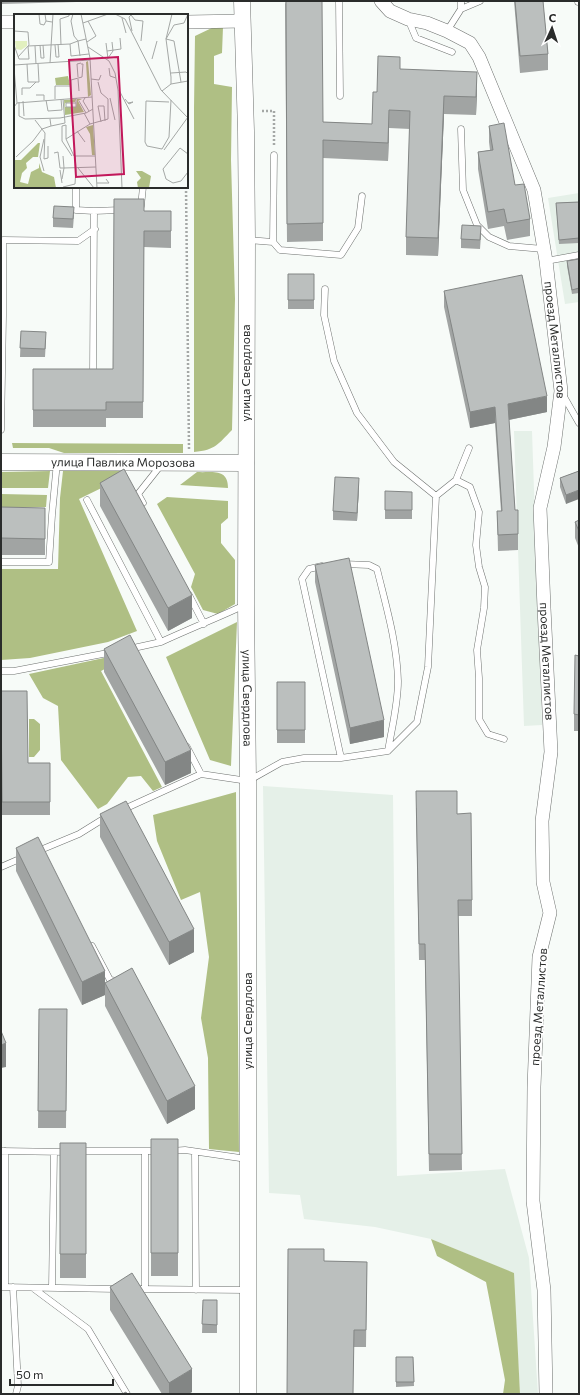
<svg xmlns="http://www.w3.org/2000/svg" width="580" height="1395" viewBox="0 0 580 1395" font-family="Commissioner,sans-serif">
<rect width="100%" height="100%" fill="#f7fbf8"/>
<path fill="#e5f0e8" d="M579 193V302L565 304 548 198Z
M514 431H532L542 725 524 726Z
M263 786 393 795 397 1176 505 1169 529 1258 538 1394H520L513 1273 431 1239 375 1227 304 1219 300 1195 269 1193Z"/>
<path fill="#afbf84" d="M218 25 223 27 222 53 214 56V84L232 87 231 160 235 299 232 430C218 444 216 450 194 452V108L195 36Z
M12 443 183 444V453H64L49 448H13Z
M50 471 48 488H1V472Z
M63 471H123L124 477 79 499 137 631 108 642 30 658 1 660V569H58L60 498Z
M197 472C212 473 228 468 228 488L180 485Z
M1 494 47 495 46 507H1Z
M167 497 228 501V518L221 524V543L235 560V604L218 614 203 610 191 587 195 574 157 504Z
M237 622 231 766 210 760 166 657Z
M127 653 128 657 101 671 162 787 153 791 141 776 128 777 107 804 98 809 61 760 58 706 43 698 29 674Z
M29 719H34L40 724V750L34 757H29Z
M236 792 239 1152 209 1149 208 1058 201 1018 209 957 200 892 181 900 157 841 153 815Z
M431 1239 514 1273 520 1394H503L505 1380 486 1282 437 1256Z"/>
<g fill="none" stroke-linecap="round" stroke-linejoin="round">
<defs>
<path id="service" d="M339 1 340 96
M578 1V2
M461 9 480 1
M408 19 416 38 452 52
M447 31 461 9V1
M461 129 463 190 477 225 489 237 509 246 543 249
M76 187V210L94 211
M141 206 143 187
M248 240 273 242 280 250 341 255 358 228 362 196
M273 242 274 155
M546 261 579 255
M93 376 94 211 120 210
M563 395 579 423
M1 430 3 316V240L78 241 95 229
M456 480 470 487 479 512 476 545 479 567 485 587 484 608 477 650 479 678V719L488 734 504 739
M436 496 456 480 469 448
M87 500 161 642C189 629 217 618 245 605
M143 503 138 494 161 465
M1 562H49L52 515 57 462
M343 564 369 565 377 569C386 606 397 642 398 681 398 704 392 727 388 751
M322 566 309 569 302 579 341 758
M189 595 204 624
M129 649 161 642
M1 671H14L113 652
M187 747 201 774
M122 810 201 774 248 781 282 762 304 758H341L388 751 417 722 428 667 436 496 394 462 357 413 334 361 324 315 325 289
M38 851 79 834 108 816
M1 867 24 857
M92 946 110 980 118 981
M1 1151 67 1152
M5 1151V1287
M79 1151H159
M171 1151 185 1150 247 1159
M195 1152 196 1290
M1 1287 117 1289
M13 1287 18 1386 16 1394
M33 1288 88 1329 127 1394
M52 1288 54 1152
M135 1289 247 1290
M145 1289V1151"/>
<g id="minor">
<path id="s1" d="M381 1 390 11 408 19 427 23 447 31 470 43 479 57 534 190 546 261 561 391 554 447 540 508 544 608 551 752 542 821 543 882 550 913 539 957 534 1087 533 1201 544 1290 546 1394"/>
<path d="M1 22H15"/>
<path d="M187 22 243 21"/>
</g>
<g id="tertiary">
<path id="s2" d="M242 1 246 131 247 240 246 604 248 781V1394"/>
<path id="s3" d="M1 462 246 463"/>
</g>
</defs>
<use href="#service" stroke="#6e716f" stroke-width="7"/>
<use href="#minor" stroke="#6e716f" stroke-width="14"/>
<use href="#tertiary" stroke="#6e716f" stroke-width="17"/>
<path stroke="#a5a8a6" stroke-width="2.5" stroke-dasharray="2 2" stroke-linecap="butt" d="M262 111H274V147
M186 187 189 449"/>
<use href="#service" stroke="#fff" stroke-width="6"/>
<use href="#minor" stroke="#fff" stroke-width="13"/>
<use href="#tertiary" stroke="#fff" stroke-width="16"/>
</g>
<path fill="#a1a4a3" d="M1 1H114L1 4Z
M285 1 323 122 372 124 377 92 400 69 477 90 476 115 444 114 438 256 406 255V237L410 129 389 128 388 161 323 158V241L287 242Z
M514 1H543L548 54V70L520 73Z
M489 126 530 219V236L507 240 504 226 488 229 478 169V152L490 150 489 142Z
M579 202V243L559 244 556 203Z
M144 211H171V248L144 247 143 418H106V427H33V369H113Z
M74 215 73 228 53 227V218Z
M481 235 480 249 461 248V239Z
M579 259V293L572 294 567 266V261Z
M288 274H314V309H288Z
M444 291 547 412 509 420 515 510 518 534V550L498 551 497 511H501L495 423 470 428 444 307Z
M21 331 46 340 45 357H20Z
M579 471 566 504 560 487V478Z
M100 483 192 618 168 631 100 506Z
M359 487 357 521 333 520V511Z
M412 492V519H385V510Z
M1 507 45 508V555H1Z
M579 520V548L575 538V522Z
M315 565 384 737 350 744 315 582Z
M104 649 191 773 165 785 104 672Z
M579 656V731H574V714Z
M277 682H305V743H277Z
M28 763H50V815H2L1 767Z
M416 808 457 814 472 900V916H458L462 1170 429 1171 425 960H419Z
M100 814 194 952 169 965 100 837Z
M16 848 105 983 195 1109 167 1124 105 1006V995L82 1005 16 871Z
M39 1009H67L66 1128H38Z
M151 1139H178V1276H151Z
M60 1143H86V1278H60Z
M324 1261 367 1262 366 1347H354L287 1394Z
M110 1287 192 1392 188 1394H162L110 1310Z
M203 1300H217V1333H202Z
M396 1357H413L414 1386 396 1387Z"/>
<path fill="#838685" d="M477 72V90L476 115V97Z
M444 96V114L438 256V238Z
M389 110V128L388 161V143Z
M547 396V412L508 420V404Z
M495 407V423L470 428V412Z
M359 478V487L357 521V513Z
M579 490V499L566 504V495Z
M192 595V618L168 631V608Z
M384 720V737L350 744V728Z
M191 750V773L165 785V762Z
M194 929V952L169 965V942Z
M105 971V995L82 1005V982Z
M6 1043V1067L1 1068V1045Z
M195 1086V1109L167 1124V1101Z
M192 1369V1392L188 1394H169V1383Z"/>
<path fill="#bbbfbe" stroke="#838685" d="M286 1H322L323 122 372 124 373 92H377L378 56 400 57V69L477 72 476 97 444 96 438 238 406 237 410 111 389 110 388 143 323 140V223L287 224Z
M515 1H543L548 54 520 56Z
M504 123 515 185 524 184 530 219 507 223 504 209 488 212 478 152 493 150 489 126Z
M114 199H144V211H171V231H144L143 402H106V410H33V369H113Z
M579 202V238L559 240 556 203Z
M54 206 74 207 73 219 53 218Z
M462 225 481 226 480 240 461 239Z
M579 259V288L572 290 567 261Z
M288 274H314V300H288Z
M522 275 547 396 508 404 515 510H518V534L498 535 497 511H502L495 407 470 412 444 291Z
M21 331 46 332 45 349 20 348Z
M124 469 192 595 168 608 100 483Z
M579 471V490L566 495 560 478Z
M335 477 359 478 357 513 333 511Z
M385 491 412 492V510H385Z
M1 507 45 508V539L1 538Z
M579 520V531L575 522Z
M349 558 384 720 350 728 315 565Z
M130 635 191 750 165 762 104 649Z
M575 655 579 656V715L574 714Z
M277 682H305V730H277Z
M1 691H27L28 763H50V802H2Z
M416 791H457V814L471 813 472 900H458L462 1154H429L425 944H419Z
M126 801 194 929 169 942 100 814Z
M38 837 105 971 82 982 16 848Z
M132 968 195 1086 167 1101 105 983Z
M39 1009H67L66 1111H38Z
M1 1031 6 1043 1 1045Z
M151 1139H178V1253H151Z
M60 1143H86V1254H60Z
M288 1249H324V1261L367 1262 366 1330H354L353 1394H287Z
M132 1273 192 1369 169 1383 110 1287Z
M203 1300H217V1325L202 1324Z
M396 1357H413L414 1382H396Z
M126 1392 127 1394H122Z"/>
<g text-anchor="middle" stroke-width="3.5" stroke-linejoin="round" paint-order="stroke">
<g font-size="12" fill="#2a2c2b" stroke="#fff">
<text dy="4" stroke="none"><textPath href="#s1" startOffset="412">проезд Металлистов</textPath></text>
<text transform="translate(246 373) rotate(-90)" y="4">улица Свердлова</text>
<text dy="4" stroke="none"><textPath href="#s3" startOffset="122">улица Павлика Морозова</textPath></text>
<text dy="4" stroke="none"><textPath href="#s1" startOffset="736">проезд Металлистов</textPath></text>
<text dy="4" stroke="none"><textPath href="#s2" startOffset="697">улица Свердлова</textPath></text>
<text transform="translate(539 1007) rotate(-86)" y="4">проезд Металлистов</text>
<text transform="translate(248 1021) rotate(-90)" y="4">улица Свердлова</text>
</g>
</g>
<g transform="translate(14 14)">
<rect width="174" height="174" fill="#f7fbf8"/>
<path d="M1 27H13V32L7 36 2 35Z" fill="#e2f0bf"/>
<path d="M74 47 77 81 74 83 72 48ZM54 62 56 71H42L41 64ZM62 85 61 88 51 89V93H62L63 85H68L64 87 70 98 51 101 50 86ZM79 111 81 141H78L76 120 72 113ZM24 129H26L24 143H19L12 149 13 154 8 159 6 168 14 170 17 158 25 154V149L28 158 40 163 42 174H0V146H7ZM122 157H128L137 162 135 174H124L123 168 127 164Z" fill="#afbf84"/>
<path fill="none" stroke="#a5a8a6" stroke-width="1" d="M25 0 26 10 30 11 32 7M31 0 32 7 38 8M59 0 57 7 60 22 64 27 72 25M67 0 76 44 83 174M101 0 111 5 147 76 174 104M158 0 152 25 160 27 167 68M108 4 112 19M69 9 94 0M0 17 14 18 15 31 4 43M118 17 115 3 117 1 121 6 129 7 127 27M73 28 82 22 74 7M92 29 94 45M56 30 57 42 75 40M0 31 5 45H15L14 32 56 30 64 27 66 42M26 31 27 44H30L29 31M41 31 42 43H45L44 30M47 31 46 5 55 2V0M21 32 22 50M74 33 95 47 101 59 104 76 108 174M93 37 107 35 106 24M94 44 99 37 98 28M138 45 143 27M36 49 39 0M13 50 14 68H25L24 50M0 51 76 46M0 54 3 89 0 93M95 54 96 62 102 64M157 59 172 58 174 60M64 63 63 50 67 49M64 65 65 77M77 65 85 66 87 61M157 70 174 67M105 76 120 105M148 77 157 70V63L152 25 160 11 170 9 174 0M8 81V74H16L22 68M22 81H30V86M57 84V66L68 63 69 50H67M71 84 69 87 75 97M96 84 101 106M41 85V72H57M111 85 115 90 119 88 114 89M32 86 34 97 48 96 47 85M9 87 10 102M65 87 72 99 79 95M5 88V102L11 105 46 104 72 99M155 88 132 87 131 128 133 132 148 135 155 123 157 86M3 89 78 83M62 89H52V93H62V84M70 99 76 110M21 106 31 119 30 145M87 108 84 92H90L91 107M37 112 51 109 49 85M63 117 71 128M30 125 26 143 30 157M52 125 76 110 94 105V85L87 79 84 68M150 136 174 103M40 139 44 138 46 154H50M174 140 166 134 149 155 152 165 159 169 167 167 174 158M49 142 50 154M58 142 48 127V112L52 111V125L60 142H81M61 142 62 154M2 143 19 127 28 115 37 112 36 105M30 145 34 144V132M64 154 80 174M46 156 48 169M48 165 50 154 82 153M83 169H95L92 165M49 173 61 170 62 154"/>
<path fill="#c2185b" fill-opacity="0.15" stroke="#c2185b" stroke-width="2" d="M104 43 110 160 62 163 55 46Z"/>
<rect width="174" height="174" fill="none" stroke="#2a2c2b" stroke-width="2"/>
</g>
<rect width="580" height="1395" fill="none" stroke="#2a2c2b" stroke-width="4"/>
<g transform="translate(552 28) rotate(3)" stroke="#ffffff" stroke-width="3" paint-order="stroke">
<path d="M0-3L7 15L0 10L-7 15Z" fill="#2a2c2b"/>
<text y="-6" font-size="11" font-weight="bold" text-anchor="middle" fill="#2a2c2b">С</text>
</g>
<path d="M10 1379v6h103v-6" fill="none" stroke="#2a2c2b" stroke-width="2"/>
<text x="16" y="1379" font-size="12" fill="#2a2c2b" stroke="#ffffff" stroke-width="3" paint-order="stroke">50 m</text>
</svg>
